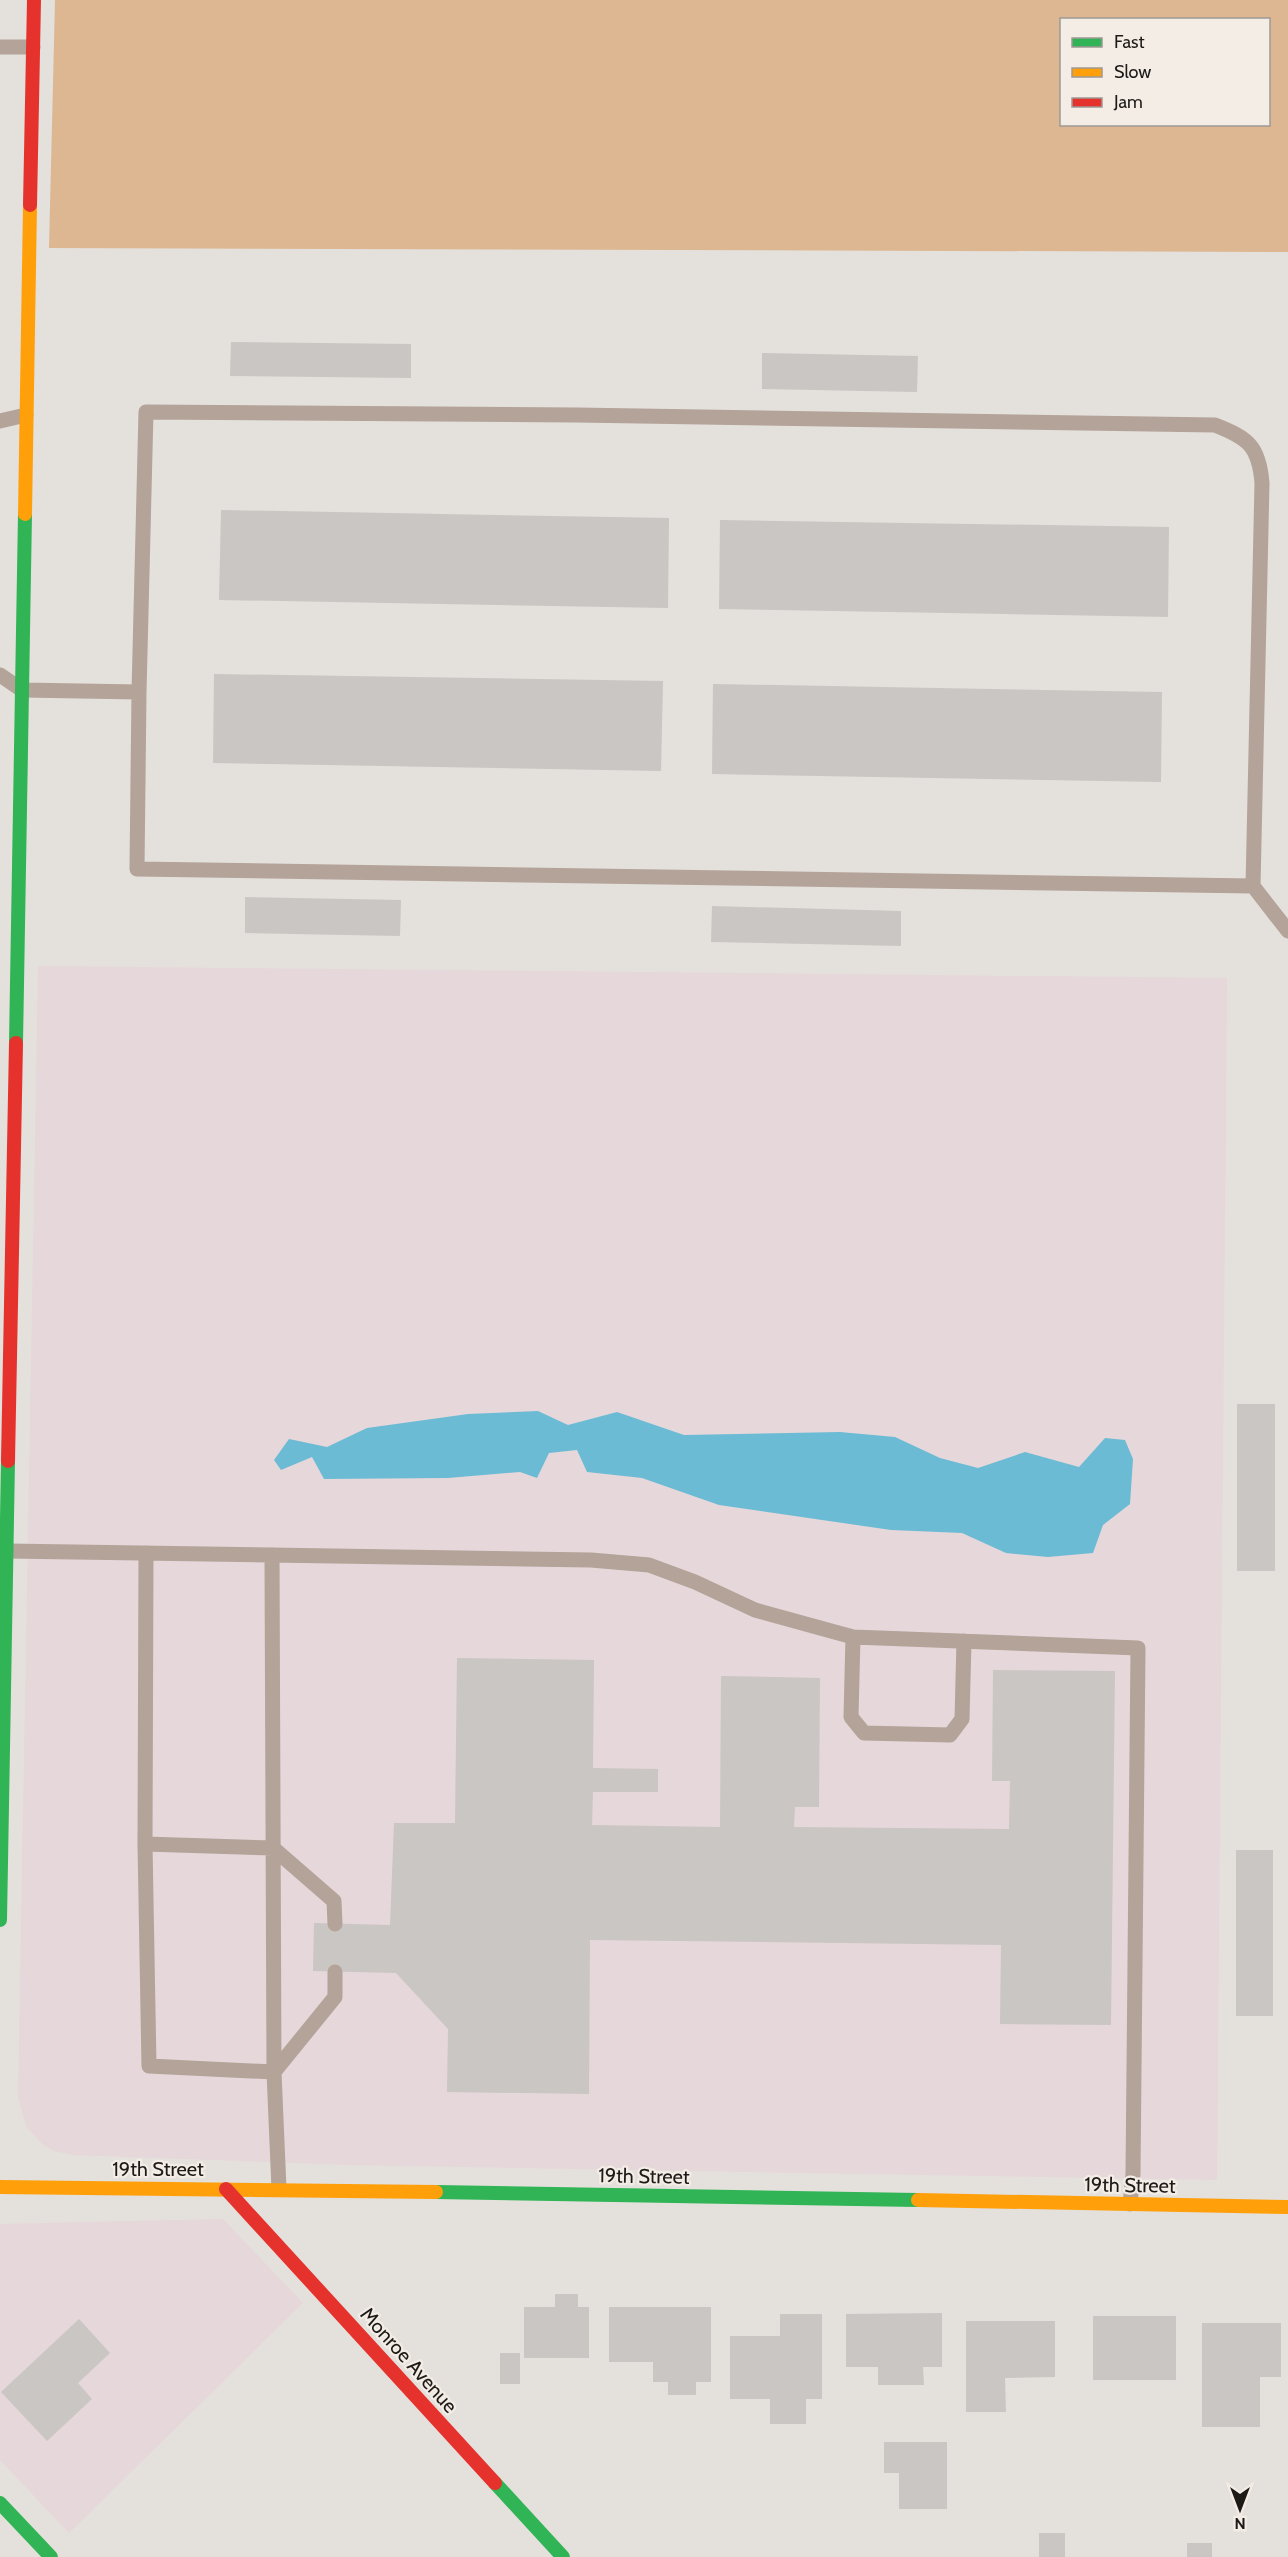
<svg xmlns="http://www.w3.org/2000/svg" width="1288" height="2557" viewBox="0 0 1288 2557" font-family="Cabin,sans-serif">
<rect width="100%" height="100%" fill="#e4e0dc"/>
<path fill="#e6d7da" d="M38 966 1227 978 1217 2180 349 2165 74 2155 54 2151 42 2144 26 2126 18 2096Z
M223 2219 303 2303 69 2533 0 2460V2224Z"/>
<path fill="#ddb791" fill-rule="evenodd" d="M55 0H1288V252L49 248ZM1062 20H1268V124H1062Z"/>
<path fill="#6bbbd5" d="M538 1411 568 1425 617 1412 684 1435 840 1432 895 1437 940 1458 978 1468 1025 1452 1079 1467 1105 1438 1125 1440 1133 1459 1130 1504 1103 1525 1093 1553 1048 1557 1006 1553 962 1533 891 1530 719 1505 642 1478 587 1472 577 1450 549 1453 537 1478 520 1472 448 1478 324 1479 312 1457 281 1470 274 1460 289 1439 327 1447 367 1428 468 1414Z"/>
<path fill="#c9c6c3" d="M231 342 411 344V378L230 376Z
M762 353 918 356 917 392 762 389Z
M221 510 669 518 668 608 219 600Z
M720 520 1169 527 1168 617 719 609Z
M214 674 663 681 661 771 213 763Z
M713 684 1162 692 1161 782 712 774Z
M245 897 401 900 400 936 245 933Z
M712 906 901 911V946L711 942Z
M1237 1404H1275V1571H1237Z
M457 1658 594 1660 593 1768 658 1769V1792H593L592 1825 720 1827 721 1676 820 1678 819 1807H795L794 1827 1009 1829 1010 1781H992L993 1670 1115 1671 1111 2025 1000 2024 1001 1945 590 1940 589 2094 447 2092 448 2029 396 1973 313 1971 314 1923 390 1925 394 1823H455Z
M1236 1850H1273V2016H1236Z
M555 2294H578V2307H589V2358H524V2307H555Z
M609 2307H711V2382H696V2395H668V2382H653V2362H609Z
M942 2313V2367H923L924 2385H878V2367H846V2314Z
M780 2314H822V2399H806V2424H770V2399H730V2336H780Z
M1093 2316H1176V2380H1093Z
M79 2319 110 2353 78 2383 92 2399 47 2441 1 2392Z
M966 2321H1055V2377L1005 2378 1006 2412H966Z
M1202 2323H1281V2377H1260V2427H1202Z
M500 2353H520V2384H500Z
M884 2442H947V2509H899V2473H884Z
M1039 2533H1065V2557H1039Z
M1187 2543H1212V2557H1187Z"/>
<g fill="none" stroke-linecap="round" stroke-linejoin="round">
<path stroke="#b3a399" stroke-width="15" d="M0 47H33
M0 421 26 415
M0 675 22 690 139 692 137 869 1253 886 1262 483C1259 446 1248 438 1215 425L577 415 146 412 139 692
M1253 886 1288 931
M8 1551 591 1560 649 1565 695 1582 755 1610 853 1637 1138 1648 1133 2174 1130 2204
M146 1553 145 1844 149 2066 274 2072 335 1997V1972
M272 1555 274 2072 279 2189
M853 1637 851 1717 864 1733 950 1735 962 1719 964 1641
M145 1844 273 1848 334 1901 335 1924"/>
<path stroke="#30b455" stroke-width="14" d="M16 1043 25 514
M0 1920 8 1461
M436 2192 918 2200
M495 2483 563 2557
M0 2503 51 2557"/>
<path stroke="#ff9f0a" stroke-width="14" d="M25 514 30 205
M0 2187 436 2192
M918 2200 1288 2207"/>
<path stroke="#e5322d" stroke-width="14" d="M30 205 34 0
M8 1461 16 1043
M226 2189 495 2483"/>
</g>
<g text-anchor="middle" stroke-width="4.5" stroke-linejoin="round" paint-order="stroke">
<g font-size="20" fill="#1d1a18" stroke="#f4ede6">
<text x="158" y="2176">19th Street</text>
<text transform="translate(644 2176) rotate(1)" y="7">19th Street</text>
<text transform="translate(1130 2185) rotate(1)" y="7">19th Street</text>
<text transform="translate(409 2360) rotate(48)" y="7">Monroe Avenue</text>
</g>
</g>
<rect x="1060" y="18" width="210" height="108" fill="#f4ede6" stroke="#9e9994" stroke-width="1.5"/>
<rect x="1072" y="38" width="30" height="9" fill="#30b455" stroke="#9e9994" stroke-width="1.5"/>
<text x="1114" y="48" font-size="18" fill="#1d1a18">Fast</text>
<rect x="1072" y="68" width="30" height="9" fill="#ff9f0a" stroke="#9e9994" stroke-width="1.5"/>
<text x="1114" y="78" font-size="18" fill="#1d1a18">Slow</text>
<rect x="1072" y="98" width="30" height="9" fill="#e5322d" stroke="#9e9994" stroke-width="1.5"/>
<text x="1114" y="108" font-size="18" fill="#1d1a18">Jam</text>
<g transform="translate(1240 2509) rotate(180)" stroke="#f4ede6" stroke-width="4.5" paint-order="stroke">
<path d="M0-4.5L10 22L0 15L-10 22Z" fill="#1d1a18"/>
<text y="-9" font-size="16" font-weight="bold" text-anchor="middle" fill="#1d1a18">N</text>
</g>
</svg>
